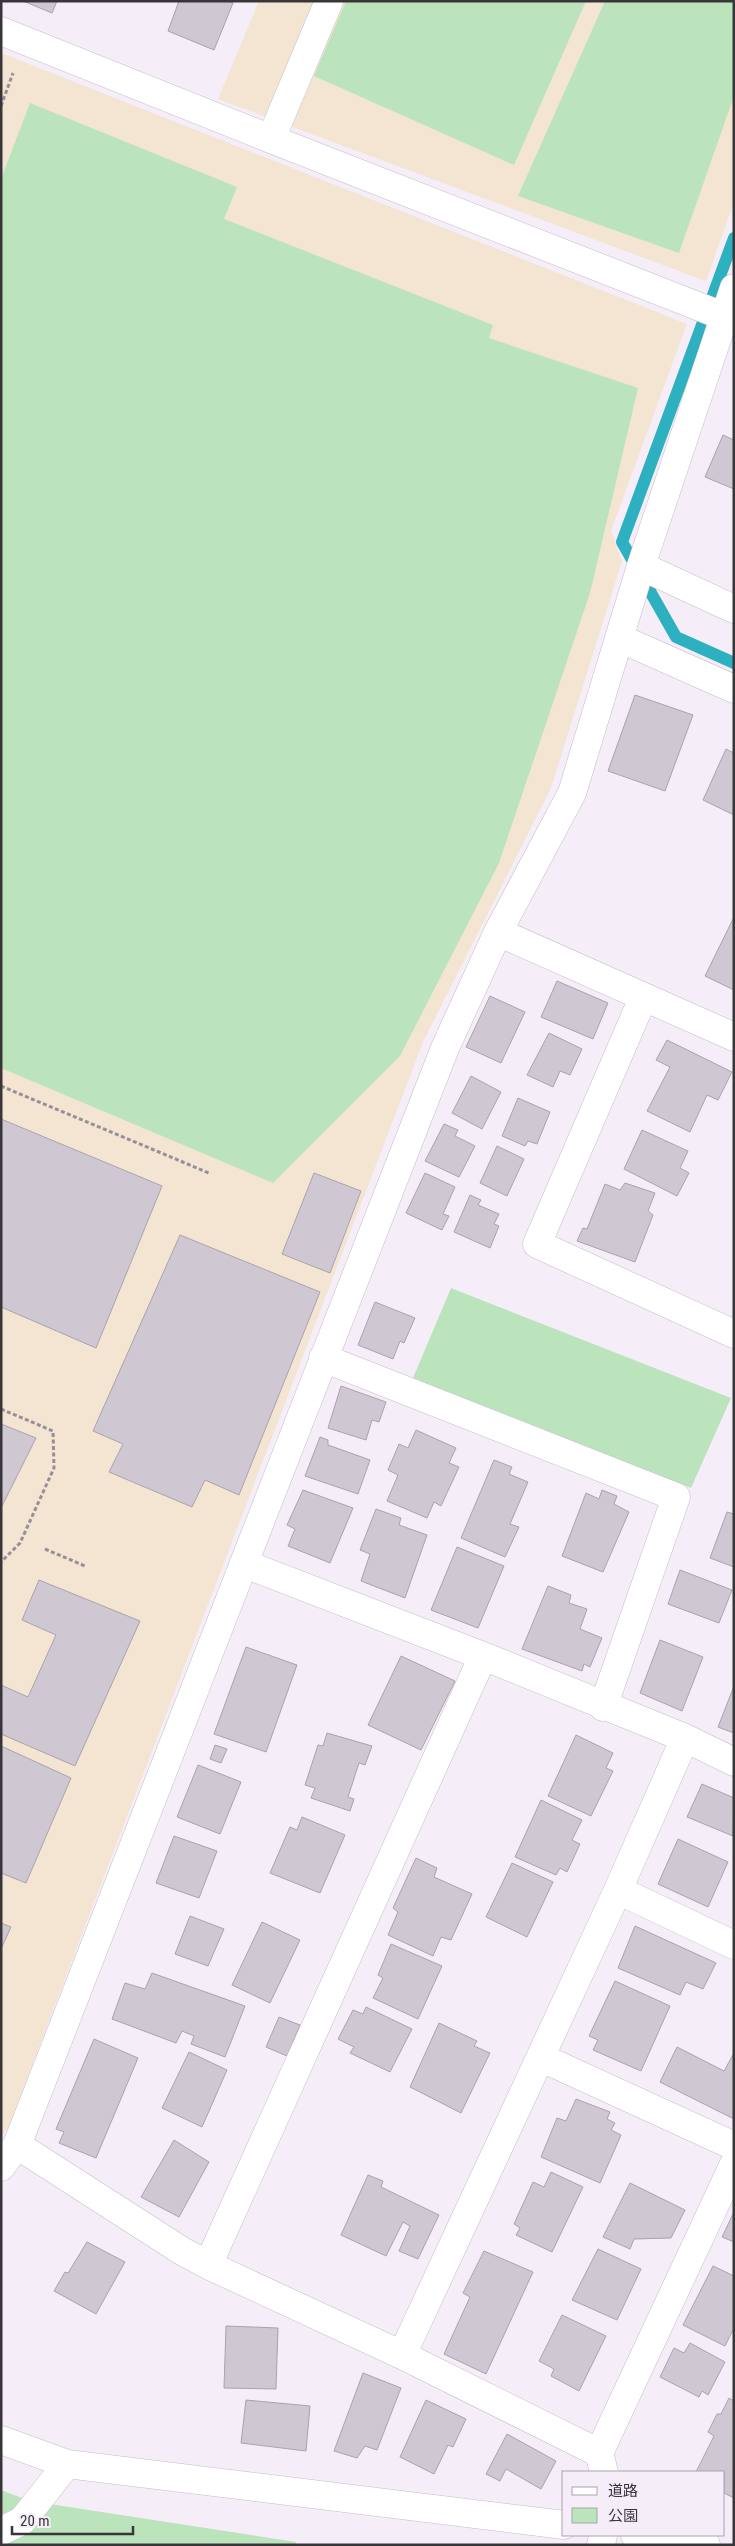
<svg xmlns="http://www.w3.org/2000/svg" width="735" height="2546" viewBox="0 0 735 2546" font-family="'Roboto Condensed','Noto Sans JP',sans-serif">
<rect width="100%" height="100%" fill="#f5eef9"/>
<path fill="#f4e4d2" d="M259 1H734V202L706 281 218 99Z
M1 53 687 324 611 531 622 561 551 788 423 1042 8 2128 1 2137Z"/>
<path fill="#bbe4bd" d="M346 1H586L514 165 314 76Z
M605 1H734V96L679 253 518 196Z
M30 103 237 187 224 219 493 325 489 338 638 388 590 593 499 863 400 1056 273 1183 1 1068V179Z
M451 1288 731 1398 691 1488 413 1378Z
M1 2490 30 2501 296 2542 295 2545H1Z"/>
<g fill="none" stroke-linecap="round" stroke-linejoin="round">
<path stroke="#2db0bf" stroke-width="12" d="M734 238 622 542 676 637 734 663"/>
</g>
<path fill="#cfc8d3" stroke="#a9a3ad" d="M23 1H57L52 13Z
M179 1H227L233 3 214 50 168 31Z
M723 435 734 440V489L705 477Z
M635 695 693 715 665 791 608 771Z
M726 749 734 753V815L703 800Z
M733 919H734V990L705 976Z
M557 981 608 1003 593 1039 541 1017Z
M490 996 525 1012 501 1063 466 1047Z
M549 1033 582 1049 570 1075 560 1071 553 1087 527 1075Z
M667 1040 732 1072 718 1100 707 1095 690 1132 647 1111 670 1067 656 1060Z
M471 1076 501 1092 482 1129 452 1113Z
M518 1098 550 1112 537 1144 528 1141 525 1146 502 1136Z
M1 1119 162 1186 96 1348 1 1307Z
M444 1124 458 1130 455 1136 475 1146 459 1177 425 1161Z
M642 1130 688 1151 680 1168 689 1173 677 1196 624 1169Z
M497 1146 524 1159 507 1196 480 1183Z
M314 1173 361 1191 330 1273 282 1254Z
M425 1173 455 1187 443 1214 449 1216 442 1230 406 1213Z
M625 1183 655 1193 648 1211 653 1215 635 1262 577 1241 583 1228 587 1229 605 1184 620 1190Z
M470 1195 481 1200 478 1205 499 1214 494 1224 499 1226 490 1248 454 1232Z
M180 1235 320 1292 239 1495 205 1480 192 1507 109 1472 123 1444 93 1431Z
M375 1302 415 1318 404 1343 400 1341 393 1359 358 1345Z
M341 1386 386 1402 379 1422 372 1420 366 1440 328 1428Z
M1 1424 36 1438 1 1508Z
M416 1430 456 1448 449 1463 459 1467 441 1506 434 1502 427 1518 387 1501 398 1475 388 1470 399 1444 408 1448Z
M320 1437 328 1440V1445L370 1460 358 1494 305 1476Z
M494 1460 512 1467 509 1474 528 1482 510 1524 519 1527 505 1557 461 1538Z
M303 1490 353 1508 330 1563 288 1546 295 1529 287 1525Z
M602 1490 617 1496 614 1504 629 1512 603 1572 562 1556 586 1493 599 1499Z
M376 1509 401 1518 399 1525 427 1535 405 1598 361 1581 370 1554 360 1550Z
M727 1512 734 1514V1567L710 1558Z
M457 1547 504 1566 478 1628 431 1610Z
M680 1570 732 1590 719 1623 668 1604Z
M39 1580 140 1621 75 1766 1 1734V1685L28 1697 56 1635 22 1620Z
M548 1586 571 1595 569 1603 587 1609 580 1629 602 1638 590 1667 584 1664 582 1671 522 1649Z
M660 1640 703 1657 682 1711 640 1693Z
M246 1647 297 1665 266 1752 214 1734Z
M401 1656 455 1681 421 1750 368 1725Z
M734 1686V1733L718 1727Z
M327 1733 372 1746 365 1765 359 1763 348 1797 354 1799 350 1811 311 1798 315 1788 305 1785 318 1745 323 1746Z
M576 1735 613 1753 606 1768 613 1771 591 1816 548 1796Z
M215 1745 227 1749 221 1763 210 1759Z
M1 1746 71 1778 26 1883 1 1873Z
M198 1765 241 1782 220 1834 177 1817Z
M702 1784 734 1798 733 1836 687 1817Z
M541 1800 582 1820 572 1840 580 1844 567 1872 560 1868 556 1875 515 1857Z
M302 1817 345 1835 320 1893 270 1873 290 1827 297 1830Z
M174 1836 217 1851 199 1898 156 1883Z
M678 1839 728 1862 708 1907 658 1884Z
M416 1858 437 1868 434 1877 472 1894 451 1940 441 1937 433 1956 388 1935 398 1912 393 1908Z
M512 1863 553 1882 527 1937 486 1917Z
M190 1916 224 1929 208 1966 175 1954Z
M262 1922 300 1940 270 2003 232 1985Z
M1 1923 11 1927 1 1949Z
M635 1926 716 1963 703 1989 686 1982 680 1995 618 1968Z
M391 1944 442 1966 418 2019 373 1998 383 1978 378 1975Z
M152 1973 245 2006 225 2057 191 2044 194 2036 182 2031 176 2043 112 2019 125 1983 145 1989Z
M615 1981 670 2006 641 2071 593 2050 598 2040 589 2036Z
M366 2007 412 2029 390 2072 350 2053 354 2047 338 2039 353 2010 363 2014Z
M279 2017 300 2025 287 2056 266 2047Z
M439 2023 477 2041 474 2046 490 2053 461 2113 410 2087Z
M94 2039 138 2058 96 2158 59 2143 64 2132 56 2129Z
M677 2047 724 2071 734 2053V2119L660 2082Z
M189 2052 227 2070 202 2127 162 2108Z
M576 2099 610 2112 607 2119 615 2123 611 2130 621 2135 600 2183 541 2157 557 2118 566 2121Z
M174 2140 209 2162 179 2217 141 2197Z
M551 2172 583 2187 552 2252 516 2235 520 2228 514 2224 533 2182 544 2187Z
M368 2175 383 2181 381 2187 439 2215 418 2259 399 2251 410 2226 403 2222 386 2256 341 2235Z
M630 2183 685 2210 671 2238 634 2239 630 2249 603 2237Z
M734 2212V2242L722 2237Z
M87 2242 125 2262 96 2314 54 2291 65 2272 68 2273Z
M598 2249 641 2269 617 2320 572 2300Z
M484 2251 533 2272 486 2374 444 2354 470 2297 463 2293Z
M713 2266 734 2276V2328L725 2346 683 2325Z
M562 2315 606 2336 579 2391 551 2376 554 2369 539 2361Z
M226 2326 278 2328 276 2389 224 2388Z
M690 2343 725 2362 708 2395 702 2391 699 2397 660 2377 674 2348 684 2353Z
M363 2373 401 2388 377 2450 365 2446 357 2458 334 2451Z
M729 2398 734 2401V2498L724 2493V2472H696L714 2436 708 2432 717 2414H721Z
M246 2400 310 2406 306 2451 241 2443Z
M426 2400 466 2419 453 2447 448 2445 434 2474 400 2457Z
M507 2434 556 2461 541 2489 506 2469 500 2481 486 2474Z"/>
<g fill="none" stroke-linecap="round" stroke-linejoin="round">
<defs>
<path id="minor" d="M1 31 271 139 723 316
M271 139 329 1
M641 566 734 609
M619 638 734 689
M498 932 734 1037
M643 998 537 1244 734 1334
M323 1358 676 1497 603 1707
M245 1564 483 1656 685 1738 734 1762
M618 1890 685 1738
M542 2058 734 2146
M17 2145 182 2251 208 2265 402 2355 599 2453 604 2472
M1 2167 17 2145 445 1048 498 932 572 793 641 566 734 288
M208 2265 483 1656
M402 2355 618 1890 734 1945
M1 2440 67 2464 564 2525
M599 2453 734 2164
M1 2531 22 2521 67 2464
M635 2535 706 2545
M601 2545 603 2535"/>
</defs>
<use href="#minor" stroke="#c4bdc7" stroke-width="29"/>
<path stroke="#959098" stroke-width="3" stroke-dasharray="4 2.5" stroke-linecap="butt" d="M1 106 13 73
M1 1086 209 1173
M1 1409 53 1431 54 1468 20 1543 1 1562
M45 1549 85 1566"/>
<use href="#minor" stroke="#fff" stroke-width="28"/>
</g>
<rect width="735" height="2546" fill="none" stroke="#39363a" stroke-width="5"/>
<rect x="562" y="2471" width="162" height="65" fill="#f5eef9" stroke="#aaa4ad"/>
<rect x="572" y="2487" width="25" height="8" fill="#ffffff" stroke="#aaa4ad"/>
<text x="608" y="2496" font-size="15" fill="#39363a">道路</text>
<rect x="572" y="2508" width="25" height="15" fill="#bbe4bd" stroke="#aaa4ad"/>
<text x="608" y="2521" font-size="15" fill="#39363a">公園</text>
<path d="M12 2526v8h121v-8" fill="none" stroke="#39363a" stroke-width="2.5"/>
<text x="20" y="2526" font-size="15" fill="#39363a" stroke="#f5eef9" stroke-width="4" paint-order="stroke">20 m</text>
</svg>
